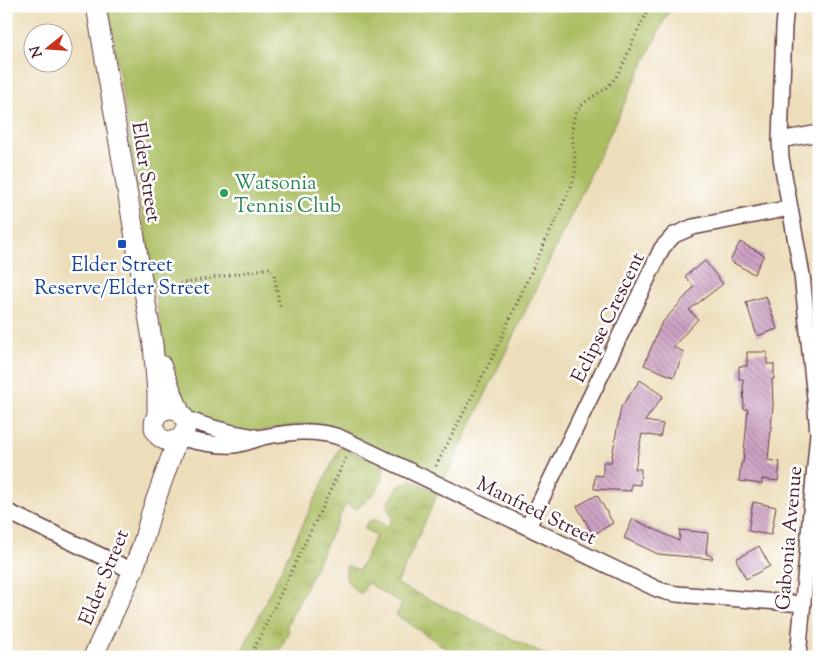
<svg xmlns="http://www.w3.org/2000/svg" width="825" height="663" viewBox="0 0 825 663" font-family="'Sorts Mill Goudy',serif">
<defs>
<pattern id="grass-tufts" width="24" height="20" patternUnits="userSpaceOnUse" patternTransform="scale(1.25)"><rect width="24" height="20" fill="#abbe62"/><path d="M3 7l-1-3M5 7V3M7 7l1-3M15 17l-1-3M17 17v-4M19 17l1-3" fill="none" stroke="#8d9a51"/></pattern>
<pattern id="building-back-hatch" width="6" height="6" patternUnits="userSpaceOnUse" patternTransform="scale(1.25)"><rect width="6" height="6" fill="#cca2c4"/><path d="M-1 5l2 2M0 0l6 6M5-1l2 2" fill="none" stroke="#a8839f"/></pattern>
</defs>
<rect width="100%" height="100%" fill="#fff"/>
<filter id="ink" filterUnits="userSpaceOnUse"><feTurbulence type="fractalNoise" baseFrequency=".02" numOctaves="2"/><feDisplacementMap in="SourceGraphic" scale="10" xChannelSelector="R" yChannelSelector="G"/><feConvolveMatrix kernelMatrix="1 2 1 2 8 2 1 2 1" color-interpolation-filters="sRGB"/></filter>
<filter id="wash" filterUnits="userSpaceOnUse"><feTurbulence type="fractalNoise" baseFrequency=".0096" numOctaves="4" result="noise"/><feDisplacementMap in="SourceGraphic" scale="20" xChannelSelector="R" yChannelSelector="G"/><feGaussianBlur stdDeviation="1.12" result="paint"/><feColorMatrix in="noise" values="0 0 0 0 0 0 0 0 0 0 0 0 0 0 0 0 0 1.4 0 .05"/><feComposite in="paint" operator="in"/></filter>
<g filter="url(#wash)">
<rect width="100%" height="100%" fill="#eddebb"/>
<path fill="url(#grass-tufts)" stroke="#7a6e46" d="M340 447 384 466 383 473 384 478 375 492 357 509 346 504 286 628 289 630 280 650 276 648 272 657H239Z
M410 479 438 493 397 584 550 657H459L396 615 402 604 368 583 361 594C350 587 342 578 347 565L359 570 376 535 364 529C370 514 379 520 387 528L393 517 388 510V503L399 486 405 484Z"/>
<path fill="#abbe62" stroke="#7a6e46" d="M108 6H671L445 479 347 433 331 426 304 424 253 432H243L189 413 170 374 165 354Z"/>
<g id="blocks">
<path fill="url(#building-back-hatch)" d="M740 242 764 255 754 274 730 261Z
M705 261 723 284 689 310 698 319 673 347 684 352 674 377 644 365 661 324 694 287 685 276Z
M766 296 777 329 757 336 746 302Z
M747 352H767V364H774V379H772L773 406 768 460 780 462 778 481 762 479V484L739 481 741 463H743L748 409H744L743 379H739V366H747Z
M640 380 663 396 645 421 663 424 660 437 642 434 635 469H641L640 485 631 484V491L594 489 595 475 603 476V462H611L621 407Z
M597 495 613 523 593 535 577 506Z
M753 502 776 507 771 535 748 531Z
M633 519 679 541 680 530 708 533 706 554 713 557 712 559 658 554 624 538Z
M759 546 770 566 746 579 736 559Z"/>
</g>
</g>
<g filter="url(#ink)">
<use href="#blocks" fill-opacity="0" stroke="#623c41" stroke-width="1"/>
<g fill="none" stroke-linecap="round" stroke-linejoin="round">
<defs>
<path id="minor" d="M786 6 784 27 780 140 781 158 802 275 815 399 818 433 798 657
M780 140 819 133
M184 418C209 428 229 433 255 437
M180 438C198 442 216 446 234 445 244 444 253 440 263 437 289 432 313 429 339 437L657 589 666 592 677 594 803 604
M6 511 133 571
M528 527 662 248 674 235 693 227 790 208"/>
<path id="tertiary" d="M96 6 153 345 157 392V415
M161 365 180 412
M154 425a16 16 0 1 1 32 0a16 16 0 1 1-32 0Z
M93 657 133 571 144 539 151 513 177 440"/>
</defs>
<use href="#minor" stroke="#623c41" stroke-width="18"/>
<use href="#tertiary" stroke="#623c41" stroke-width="21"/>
<path stroke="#623c41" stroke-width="3" stroke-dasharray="1 4" stroke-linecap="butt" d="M160 287 270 268 274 273 280 309
M436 466 494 354 526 283 569 191C572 185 574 179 575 172 577 153 568 134 575 115 582 98 602 95 612 82 622 70 627 55 633 41 638 29 645 18 650 6
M250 657 346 458"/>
<use href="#minor" stroke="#fff" stroke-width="15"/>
<use href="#tertiary" stroke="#fff" stroke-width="19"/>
</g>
</g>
<circle fill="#2e9e5b" stroke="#fff" stroke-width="2" cx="224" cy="193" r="5"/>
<rect fill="#1a4fb4" stroke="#fff" stroke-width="2" x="117" y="239" width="10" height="10" rx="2.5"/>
<g text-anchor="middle" stroke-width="5" stroke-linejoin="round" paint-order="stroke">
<g font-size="20" fill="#4a1f2b" stroke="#fff">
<text transform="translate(147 172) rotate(81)" y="7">Elder Street</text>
<text transform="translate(607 317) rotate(-64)" y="7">Eclipse Crescent</text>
<text transform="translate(537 510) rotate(26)" y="7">Manfred Street</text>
<text transform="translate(788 538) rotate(-85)" y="7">Gabonia Avenue</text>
<text transform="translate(103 577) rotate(-68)" y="7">Elder Street</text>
</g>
<g font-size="20" fill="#27864d" stroke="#fff" text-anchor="start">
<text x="234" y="189">Watsonia<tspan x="234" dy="23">Tennis Club</tspan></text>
</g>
<g font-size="20" fill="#164399" stroke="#fff">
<text x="122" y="271">Elder Street<tspan x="122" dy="23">Reserve/Elder Street</tspan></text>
</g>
</g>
<rect width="825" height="663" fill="none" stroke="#fff" stroke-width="25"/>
<g transform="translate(48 48) rotate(253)"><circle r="24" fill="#ffffff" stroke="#b7a5aa"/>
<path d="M0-4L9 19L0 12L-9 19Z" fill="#c8321e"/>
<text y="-8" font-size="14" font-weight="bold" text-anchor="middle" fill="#4a1f2b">N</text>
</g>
</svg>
